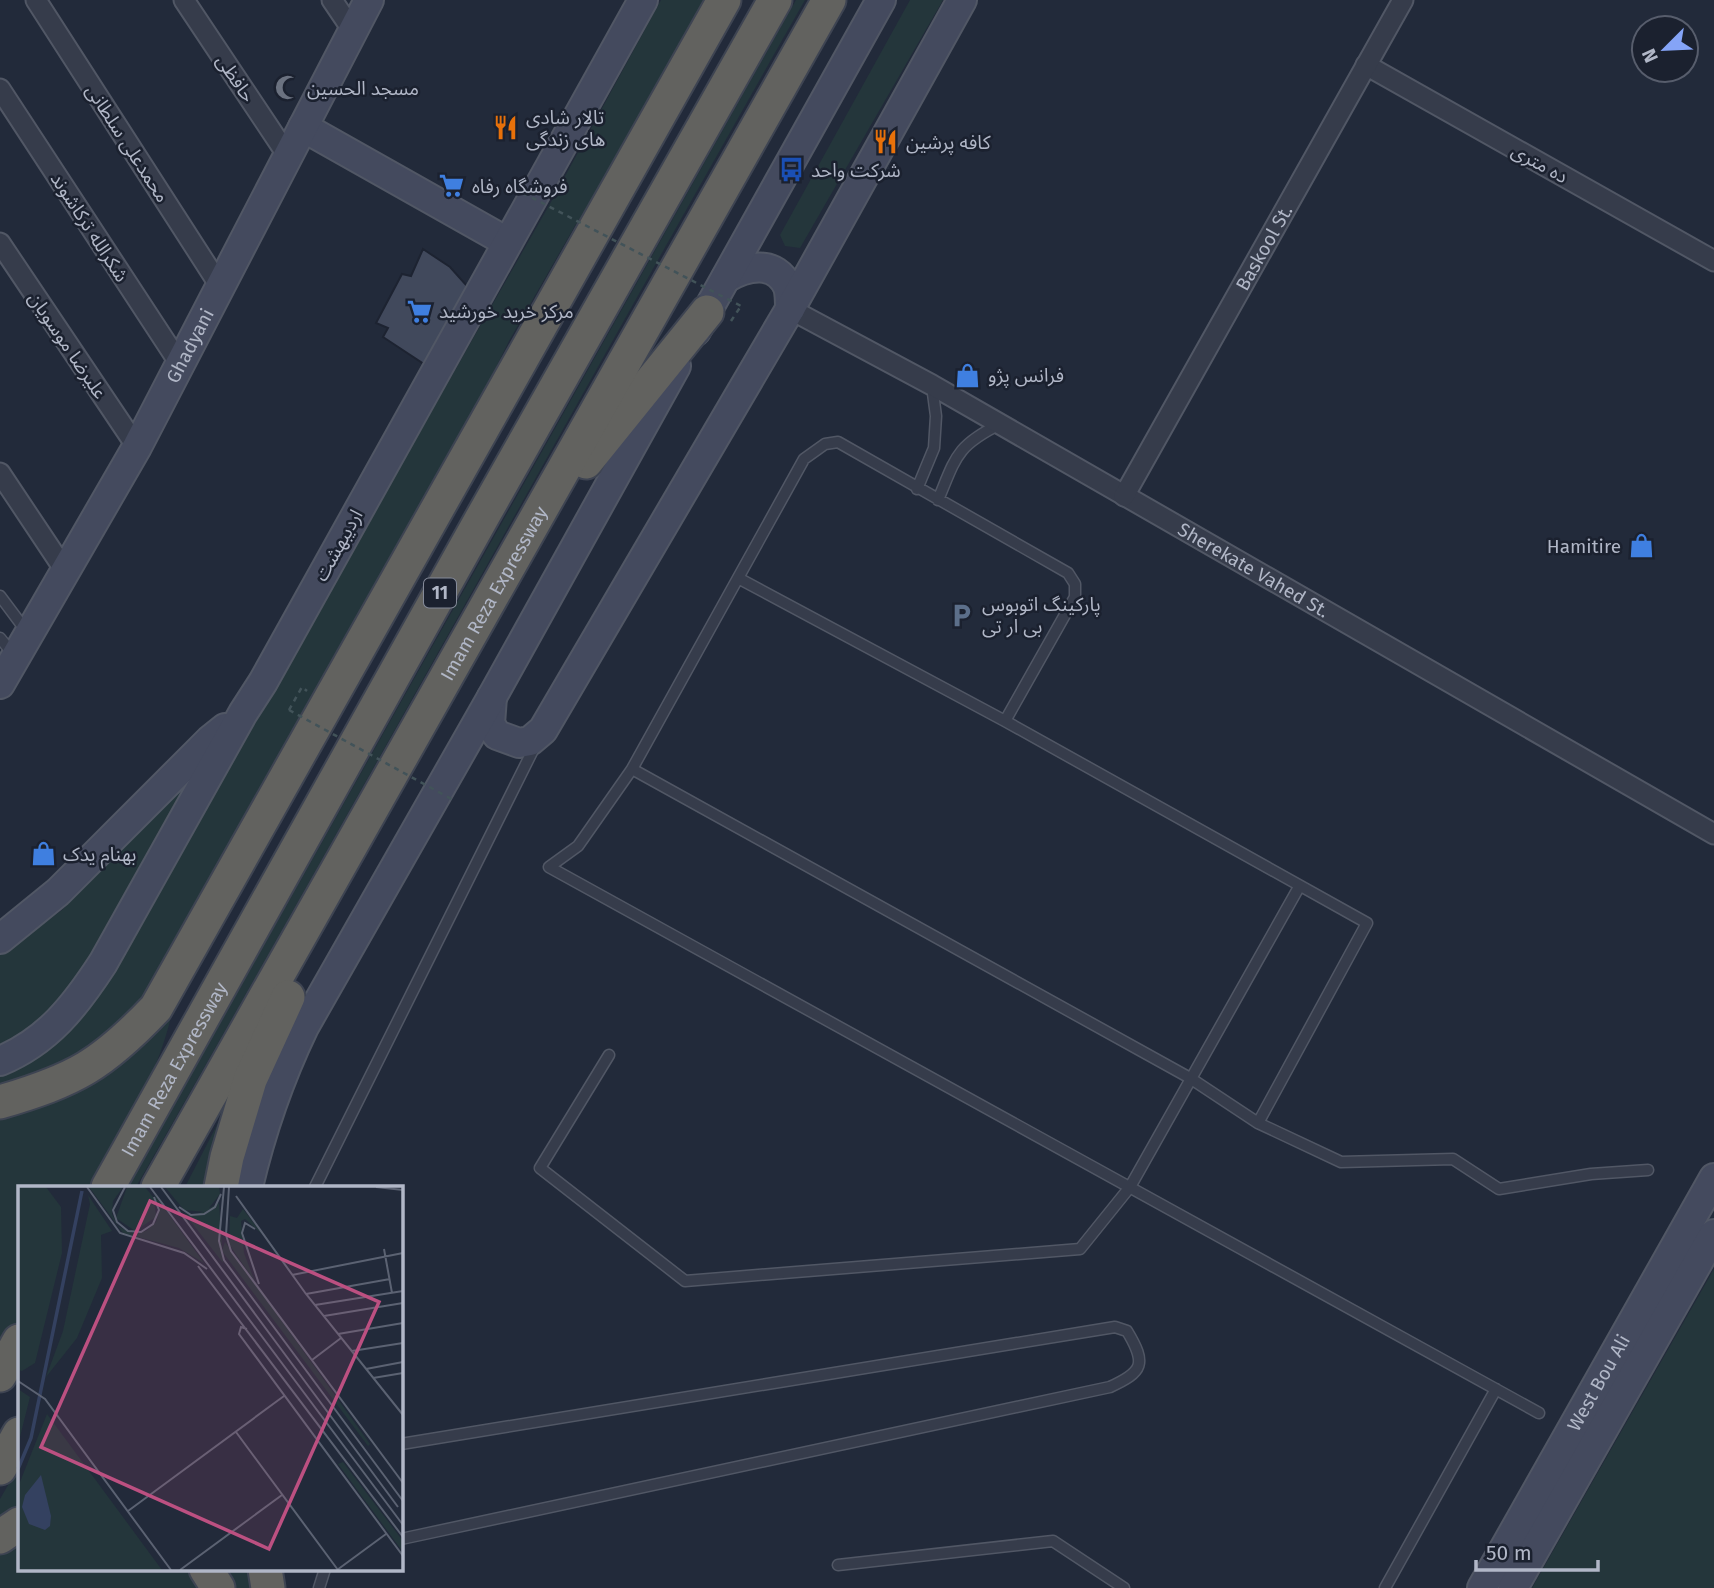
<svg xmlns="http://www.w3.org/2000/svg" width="1714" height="1588" viewBox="0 0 1714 1588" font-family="'Fira Sans','Noto Sans Arabic',sans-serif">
<rect width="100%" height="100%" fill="#222a3a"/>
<path fill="#24363b" d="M661 0H713L586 220 576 224 509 341 435 490 159 980 105 1043 0 1093V1073L118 960 551 202Z
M796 0H805C580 395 362 793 136 1187H128Z
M910 0H943L800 248 785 246 780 235Z
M200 769 99 947 50 1018 0 1050V955L62 910Z
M173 1008C160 1072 124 1130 94 1187H19V1324L0 1357V1113Z
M220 1119 207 1187H185Z
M1714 1269V1588H1532Z
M19 1466V1517L0 1529V1499Z
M19 1533V1569H196L209 1588H0V1547Z
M214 1569H253L255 1588H225Z"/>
<path fill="#41495c" stroke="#1d2331" stroke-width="2" d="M423 249 450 267 467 286 464 299 424 364 383 337 388 328 376 323 402 274 411 276Z"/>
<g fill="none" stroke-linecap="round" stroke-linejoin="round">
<defs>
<path id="service" d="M917 489 934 448 936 416 932 386
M938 500C956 457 956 446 1000 424
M738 578 1005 721 1367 923 1258 1123
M0 596 27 632
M0 638 13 654
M1005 721 1075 597V584L1068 573 838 442 825 444 804 459 632 769 578 846 549 867 1539 1413
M632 769 1190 1078 1258 1123 1341 1162 1453 1159 1499 1189 1591 1174 1648 1170
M609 1055 540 1168 685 1281 1080 1249 1130 1187 1299 887
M315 1187 535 746
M401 1444 1115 1327 1127 1331C1147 1364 1143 1372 1110 1387L401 1539
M838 1565 1053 1541 1124 1588
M319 1588 325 1569
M1385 1588 1496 1389"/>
<g id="minor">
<path d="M36 0 220 286"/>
<path d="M184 0 288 156"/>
<path d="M332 0 353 31"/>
<path d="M1366 65 1714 261"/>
<path d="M0 89 180 364"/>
<path d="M0 243 137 447"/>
<path id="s1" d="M790 309 932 385 1714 834"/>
<path d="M0 473 66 572"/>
<path id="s2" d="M1124 496 1403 0"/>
</g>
<g id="secondary">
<path d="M303 127 507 242"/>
<path d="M726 278C746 266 776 259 788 287 790 293 790 302 790 309"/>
<path d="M696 331 881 0"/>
<path id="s3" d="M0 684 137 447 369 0"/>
<path d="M492 697 490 724 497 735 519 743 530 741 543 730 790 309 962 0"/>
<path d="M0 939 58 892 210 740 225 728"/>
<path d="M0 1061C48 1041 75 1006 103 963L243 713 263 682 643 0"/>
<path d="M248 1187C261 1131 279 1079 304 1027L492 697 676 366"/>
<path id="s4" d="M1482 1588 1714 1178"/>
<path d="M1513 1588 1714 1234"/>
</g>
<g id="trunk">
<path d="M586 462 707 312"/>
<path d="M0 1102C75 1080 102 1065 156 1008L724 0"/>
<path id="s5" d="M108 1187 483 516 775 0"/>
<path id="s6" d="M158 1187 829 0"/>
<path d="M221 1187 227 1157 250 1080 288 997"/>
<path d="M0 1375 19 1341"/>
<path d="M0 1468 19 1434"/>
<path d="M0 1537 19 1524"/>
<path d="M206 1569 218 1588"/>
<path d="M265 1569 268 1588"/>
</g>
</defs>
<use href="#service" stroke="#515765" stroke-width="13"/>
<use href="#minor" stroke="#515765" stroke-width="23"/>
<use href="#secondary" stroke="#515765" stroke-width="32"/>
<use href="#trunk" stroke="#3e4452" stroke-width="37"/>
<path stroke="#425359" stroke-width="2.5" stroke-dasharray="5 5" stroke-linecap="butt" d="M529 146 536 150
M731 321 741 306
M289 710 302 687 307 691"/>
<use href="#service" stroke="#363c4b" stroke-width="10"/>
<use href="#minor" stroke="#363c4b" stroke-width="19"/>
<use href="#secondary" stroke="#444a5e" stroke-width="28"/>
<use href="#trunk" stroke="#62625f" stroke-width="33"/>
<path stroke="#425359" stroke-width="2.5" stroke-dasharray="5 5" stroke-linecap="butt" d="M523 193 741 306
M289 710 455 801"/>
</g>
<defs>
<symbol id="mosque-bare" viewBox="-9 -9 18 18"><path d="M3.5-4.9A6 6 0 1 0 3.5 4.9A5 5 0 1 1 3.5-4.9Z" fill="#6b7280" stroke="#1b212f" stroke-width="2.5" paint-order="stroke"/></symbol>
<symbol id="restaurant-bare" viewBox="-9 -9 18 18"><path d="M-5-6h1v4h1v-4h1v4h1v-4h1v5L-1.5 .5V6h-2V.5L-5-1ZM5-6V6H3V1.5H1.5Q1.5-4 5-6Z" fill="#e8710a" stroke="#1b212f" stroke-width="2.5" paint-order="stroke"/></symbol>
<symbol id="bus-bare" viewBox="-9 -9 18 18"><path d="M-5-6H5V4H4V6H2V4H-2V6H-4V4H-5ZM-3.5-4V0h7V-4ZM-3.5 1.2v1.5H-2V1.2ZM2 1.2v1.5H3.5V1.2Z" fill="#1a4fb4" stroke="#1b212f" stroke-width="2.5" paint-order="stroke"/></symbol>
<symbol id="supermarket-bare" viewBox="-9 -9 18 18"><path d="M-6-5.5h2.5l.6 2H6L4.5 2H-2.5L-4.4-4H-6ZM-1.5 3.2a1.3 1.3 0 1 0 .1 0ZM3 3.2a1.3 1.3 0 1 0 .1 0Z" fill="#3f7fe0" stroke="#1b212f" stroke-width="2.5" paint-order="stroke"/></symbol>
<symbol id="shop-bare" viewBox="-9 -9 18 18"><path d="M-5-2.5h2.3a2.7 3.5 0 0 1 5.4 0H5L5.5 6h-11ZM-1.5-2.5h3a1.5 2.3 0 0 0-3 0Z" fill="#3f7fe0" stroke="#1b212f" stroke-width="2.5" paint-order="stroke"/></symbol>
<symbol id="parking-bare" viewBox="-9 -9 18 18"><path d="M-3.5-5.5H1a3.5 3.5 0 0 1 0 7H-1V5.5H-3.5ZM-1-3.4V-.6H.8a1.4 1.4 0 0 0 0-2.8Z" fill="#5c6f8a" stroke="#1b212f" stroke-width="2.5" paint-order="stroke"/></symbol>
</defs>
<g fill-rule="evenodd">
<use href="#mosque-bare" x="270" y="70" width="35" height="35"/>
<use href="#restaurant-bare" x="488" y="110" width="35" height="35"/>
<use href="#restaurant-bare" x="868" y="124" width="35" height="35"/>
<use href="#bus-bare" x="774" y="152" width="35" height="35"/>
<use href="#supermarket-bare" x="434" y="168" width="35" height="35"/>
<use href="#supermarket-bare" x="402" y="294" width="35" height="35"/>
<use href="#shop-bare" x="950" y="358" width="35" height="35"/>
<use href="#shop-bare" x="1624" y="528" width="35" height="35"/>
<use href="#parking-bare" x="944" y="598" width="35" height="35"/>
<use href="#shop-bare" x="26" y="836" width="35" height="35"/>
</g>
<g text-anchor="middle" stroke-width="5" stroke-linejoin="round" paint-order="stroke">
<rect fill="#1b212f" stroke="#848a99" stroke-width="2" x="424" y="578.5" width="32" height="29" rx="5"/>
<g font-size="18" font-weight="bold" fill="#b1b7c7">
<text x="440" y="599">11</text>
</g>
<g font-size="19" fill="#b1b7c7" stroke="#1b212f">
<text transform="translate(236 78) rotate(56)" y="7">حافظی</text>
<text transform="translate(128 143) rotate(57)" y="7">محمدعلی سلطانی</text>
<text transform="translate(1540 163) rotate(29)" y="7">ده متری</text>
<text transform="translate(90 227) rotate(57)" y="7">شکرالله ترکاشوند</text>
<text dy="7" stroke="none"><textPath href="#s2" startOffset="285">Baskool St.</textPath></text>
<text transform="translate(68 345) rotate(56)" y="7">علیرضا موسویان</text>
<text dy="7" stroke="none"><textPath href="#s3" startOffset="388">Ghadyani</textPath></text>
<text transform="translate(338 545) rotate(-61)" y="7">اردیبهشت</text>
<text dy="7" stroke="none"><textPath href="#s1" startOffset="532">Sherekate Vahed St.</textPath></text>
<text dy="7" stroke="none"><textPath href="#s6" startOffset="682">Imam Reza Expressway</textPath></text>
<text dy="7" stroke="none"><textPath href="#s5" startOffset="135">Imam Reza Expressway</textPath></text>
<text dy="7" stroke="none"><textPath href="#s4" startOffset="236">West Bou Ali</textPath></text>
</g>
<g font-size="19" fill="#b1b7c7" stroke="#1b212f" text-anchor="start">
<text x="307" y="95">مسجد الحسین</text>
<text x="526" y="124">تالار شادی<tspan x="526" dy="22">های زندگی</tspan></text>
<text x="906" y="149">کافه پرشین</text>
<text x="811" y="177">شرکت واحد</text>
<text x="472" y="193">فروشگاه رفاه</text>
<text x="439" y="318">مرکز خرید خورشید</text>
<text x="988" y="382">فرانس پژو</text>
<text x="1621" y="553" text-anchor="end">Hamitire</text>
<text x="982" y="611">پارکینگ اتوبوس<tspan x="982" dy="22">بی ار تی</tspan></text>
<text x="63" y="861">بهنام یدک</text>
</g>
</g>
<g transform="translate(18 1186)">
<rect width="385" height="385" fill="#222a3a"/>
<path d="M0 1H28L43 21 44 67 17 177 4 185 0 184ZM71 1H105L95 15 94 28 100 40 114 47 128 45 138 36 142 23 136 8 186 77 161 62 105 47ZM109 1H127L136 12 138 31 117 45 98 32ZM147 1H201L202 8 188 26 166 24ZM70 9 94 45 83 49 84 92 59 152 28 191 45 145 72 18ZM201 17 205 77 167 28 176 30ZM225 23 244 48 227 33 223 35 226 67 237 96 211 58 212 30 219 32ZM207 56 352 258 350 260 204 65ZM0 203 12 211 0 259ZM29 228 144 384H0V301ZM325 276 385 355V366L320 278Z" fill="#24363b"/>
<path d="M23 289 33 330 32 340 27 344 11 338 4 321 7 309Z" fill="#344160"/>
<path fill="none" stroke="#344160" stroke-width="3.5" d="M0 283 13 252 64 5"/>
<path fill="none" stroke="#5b6272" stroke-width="2" d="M69 1 102 47 166 67 189 83M107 1 95 24 99 36 110 45 123 46 135 38 141 24 136 11M132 1 385 339M143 1 380 321M206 1 201 55 206 74 385 315M211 1 208 49 213 65 385 297M358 1 385 4M218 10 288 108 385 229M161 21 173 29 186 28 197 21 203 8M237 43 227 37 224 47 241 98M366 63 374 107M180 80 385 351M274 89 385 67M288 108 372 93M297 119 385 105M306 130 385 117M229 143 223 141 221 148 385 370M320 148 385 137M334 165 385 157M294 174 323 152M348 183 385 176M355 192 385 187M0 195 27 213 153 384M218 246 320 384M110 325 266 210M162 384 264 309M319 384 368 348"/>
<path fill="#bc5081" fill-opacity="0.15" stroke="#bc5081" stroke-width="3.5" d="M132 15 361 116 251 363 23 261Z"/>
<rect width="385" height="385" fill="none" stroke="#b1b7c7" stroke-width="3.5"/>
</g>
<g transform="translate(1665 49) rotate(246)"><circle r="33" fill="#1b212f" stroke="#575d6c" stroke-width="2"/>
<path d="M0-5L12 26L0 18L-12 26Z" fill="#85a4f7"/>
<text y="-10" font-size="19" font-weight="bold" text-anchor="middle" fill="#b1b7c7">N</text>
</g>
<path d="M1476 1560v10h122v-10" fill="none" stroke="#b1b7c7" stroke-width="3.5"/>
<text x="1486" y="1560" font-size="21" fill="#b1b7c7" stroke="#1b212f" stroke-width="5" paint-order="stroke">50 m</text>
</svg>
